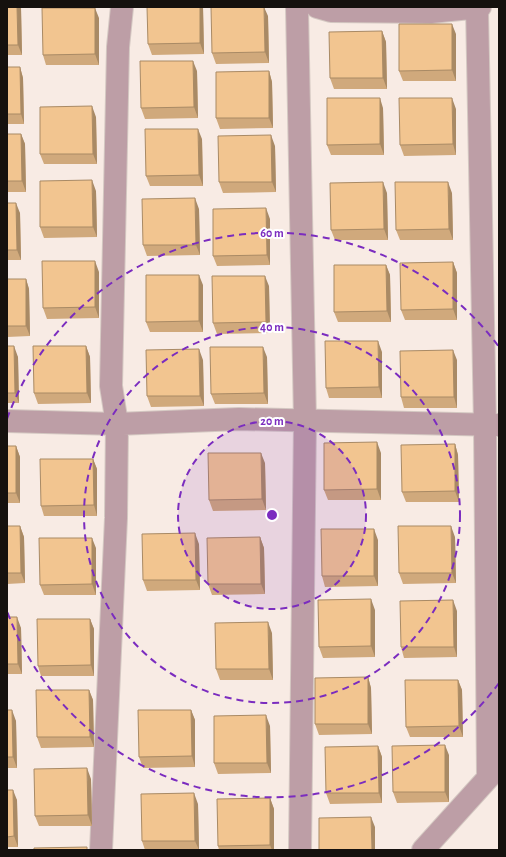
<svg xmlns="http://www.w3.org/2000/svg" width="506" height="857" viewBox="0 0 506 857" font-family="'Alegreya Sans',sans-serif">
<rect width="100%" height="100%" fill="#f8ebe4"/>
<g fill="none" stroke-linecap="round" stroke-linejoin="round">
<defs>
<path id="minor" d="M297 7 305 421 300 850
M317 7 331 11 431 12 480 7
M477 7 485 425 488 778
M7 421 117 424 239 419 499 425
M101 850 116 518 117 424 111 386 118 47 122 7
M423 850 498 767"/>
</defs>
<use href="#minor" stroke="#d4c8c2" stroke-width="24"/>
<use href="#minor" stroke="#bd9ea6" stroke-width="22"/>
</g>
<path fill="#d0a97c" d="M7 7H20L21 8 22 55H7Z
M203 7 204 54 152 55 148 44Z
M268 16 269 63 216 64 212 53Z
M99 18V65H46L43 55Z
M382 31 386 42 387 89H334L330 78Z
M456 34V81H403L399 71Z
M7 67H20L23 78 24 124H7Z
M197 71 198 118 145 119 141 108Z
M269 71 272 82 273 128 220 129 216 118Z
M383 108 384 155H331L327 145Z
M456 109V155L404 156 400 145Z
M96 117 97 164H44L40 154Z
M7 134H21L25 144 26 192H7Z
M202 139 203 186H150L146 176Z
M275 146 276 192 223 193 219 182Z
M96 191 97 237 44 238 40 227Z
M387 193 388 240H335L331 230Z
M452 193 453 240H400L396 230Z
M7 203 20 213 21 260H7Z
M199 209 200 255 147 256 143 245Z
M270 219V265L217 266 213 256Z
M453 262 457 273V320H405L401 310Z
M386 265 390 275 391 322H338L334 312Z
M99 272V318L47 319 43 308Z
M7 279H26L29 289 30 336 7 337Z
M203 285V332H150L146 322Z
M269 286 270 333 217 334 213 323Z
M7 346 18 357 19 403H7Z
M86 346 90 357 91 403 38 404 34 393Z
M382 352V398H329L326 388Z
M267 357 268 404H215L211 394Z
M203 360 204 406 151 407 147 396Z
M457 360V408H404L401 397Z
M455 444 458 455 459 502H406L402 492Z
M7 446H16L20 457V503H7Z
M381 453V500H328L324 490Z
M93 459 97 469V516H44L41 506Z
M265 463 266 510 213 511 209 500Z
M7 526H20L24 537 25 583 7 584Z
M260 537 264 548 265 594 212 595 208 584Z
M455 537 456 583 403 584 399 573Z
M378 540V586L325 587 322 576Z
M199 544 200 590 147 591 143 580Z
M96 548V595H44L40 585Z
M375 610V657L323 658 319 647Z
M457 611V657L404 658 401 647Z
M7 617 21 628 22 674H7Z
M90 619 94 629V676H41L38 666Z
M272 633 273 680H220L216 669Z
M368 677 371 688 372 734 319 735 315 724Z
M458 680 462 690 463 737H410L406 727Z
M89 690 93 700 94 747 41 748 37 737Z
M7 710 16 721 17 768H7Z
M191 710 195 720V767L143 768 139 757Z
M270 726 271 773 218 774 214 763Z
M378 746 382 757V803L330 804 326 793Z
M449 755V802L397 803 393 792Z
M91 779 92 826H39L35 816Z
M7 790 17 800 18 847H7Z
M270 798 274 809V850H219L218 846Z
M198 804 199 850H145L142 841Z"/>
<path fill="#a98a65" d="M17 7H20L21 8 22 55 18 45Z
M200 7H203L204 54 200 43Z
M264 7 268 16 269 63 265 52Z
M95 8 99 18V65L95 54Z
M452 24 456 34V81L452 70Z
M382 31 386 42 387 89 383 78Z
M193 61 197 71 198 118 194 107Z
M20 67 23 78 24 124 21 114Z
M269 71 272 82 273 128 269 118Z
M380 98 383 108 384 155 380 144Z
M452 98 456 109V155L453 144Z
M92 106 96 117 97 164 93 154Z
M198 129 202 139 203 186 199 175Z
M21 134 25 144 26 192 22 181Z
M271 135 275 146 276 192 272 182Z
M92 180 96 191 97 237 93 227Z
M383 182 387 193 388 240 384 229Z
M448 182 452 193 453 240 449 229Z
M195 198 199 209 200 255 196 245Z
M16 203 20 213 21 260 17 250Z
M266 208 270 219V265L267 255Z
M95 261 99 272V318L95 307Z
M453 262 457 273V320L453 309Z
M386 265 390 275 391 322 387 311Z
M199 275 203 285V332L199 321Z
M265 276 269 286 270 333 266 322Z
M26 279 29 289 30 336 26 326Z
M378 341 382 352V398L379 387Z
M14 346 18 357 19 403 15 393Z
M86 346 90 357 91 403 87 393Z
M263 347 267 357 268 404 264 393Z
M199 349 203 360 204 406 200 396Z
M453 350 457 360V408L454 397Z
M377 442 381 453V500L377 489Z
M455 444 458 455 459 502 455 491Z
M16 446 20 457V503L16 493Z
M261 453 265 463 266 510 262 499Z
M93 459 97 469V516L94 505Z
M20 526 24 537 25 583 21 573Z
M451 526 455 537 456 583 452 573Z
M374 529 378 540V586L374 576Z
M195 533 199 544 200 590 196 580Z
M260 537 264 548 265 594 261 584Z
M92 538 96 548V595L92 584Z
M371 599 375 610V657L371 646Z
M453 600 457 611V657L454 647Z
M17 617 21 628 22 674 18 664Z
M90 619 94 629V676L91 665Z
M268 622 272 633 273 680 269 669Z
M368 677 371 688 372 734 368 724Z
M458 680 462 690 463 737 459 726Z
M89 690 93 700 94 747 90 737Z
M12 710 16 721 17 768 13 757Z
M191 710 195 720V767L192 756Z
M266 715 270 726 271 773 267 763Z
M445 745 449 755V802L445 792Z
M378 746 382 757V803L379 793Z
M87 768 91 779 92 826 88 815Z
M13 790 17 800 18 847 14 836Z
M194 793 198 804 199 850 195 841Z
M270 798 274 809V850H272L270 845Z
M371 817 375 827V850H372Z"/>
<path fill="#f2c590" stroke="#a98a65" d="M7 7H17L18 45H7Z
M147 7H200V43L148 44Z
M211 7H264L265 52 212 53Z
M42 8H95V54L43 55Z
M399 24H452V70L399 71Z
M382 31 383 78H330L329 32Z
M140 61H193L194 107 141 108Z
M7 67H20L21 114H7Z
M269 71V118H216V72Z
M327 98H380V144L327 145Z
M399 98H452L453 144 400 145Z
M92 106 93 154H40V107Z
M145 129H198L199 175 146 176Z
M7 134H21L22 181H7Z
M271 135 272 182H219L218 136Z
M92 180 93 227H40V181Z
M383 182 384 229 331 230 330 183Z
M395 182H448L449 229 396 230Z
M195 198 196 245H143L142 199Z
M7 203H16L17 250H7Z
M266 208 267 255 213 256V209Z
M42 261H95V307L43 308Z
M453 262V309L401 310 400 263Z
M334 265H386L387 311 334 312Z
M146 275H199V321L146 322Z
M212 276H265L266 322 213 323Z
M7 279H26V326H7Z
M325 341H378L379 387 326 388Z
M7 346H14L15 393H7Z
M33 346H86L87 393H34Z
M210 347H263L264 393 211 394Z
M199 349 200 396H147L146 350Z
M453 350 454 397H401L400 351Z
M377 442V489L324 490V443Z
M455 444V491L402 492 401 445Z
M7 446H16V493H7Z
M208 453H261L262 499 209 500Z
M40 459H93L94 505 41 506Z
M7 526H20L21 573H7Z
M398 526H451L452 573H399Z
M321 529H374V576H322Z
M195 533 196 580H143L142 534Z
M260 537 261 584H208L207 538Z
M39 538H92V584L40 585Z
M371 599V646L319 647 318 600Z
M453 600 454 647H401L400 601Z
M7 617H17L18 664H7Z
M37 619H90L91 665 38 666Z
M268 622 269 669H216L215 623Z
M368 677V724H315V678Z
M405 680H458L459 726 406 727Z
M36 690H89L90 737H37Z
M7 710H12L13 757H7Z
M138 710H191L192 756 139 757Z
M266 715 267 763H214V716Z
M445 745V792H393L392 746Z
M378 746 379 793H326L325 747Z
M87 768 88 815 35 816 34 769Z
M7 790H13L14 836 7 837Z
M194 793 195 841H142L141 794Z
M270 798V845L218 846 217 799Z
M371 817 372 850H319V818Z
M87 847V850H34V848Z"/>
<circle cx="272" cy="515" r="94" fill="#7b2cbf" fill-opacity=".12"/>
<g fill="none" stroke="#7b2cbf" stroke-width="2" stroke-dasharray="7 5">
<circle cx="272" cy="515" r="94"/>
<circle cx="272" cy="515" r="188"/>
<path d="M499 683A282 282 0 0 1 7 611M7 419A282 282 0 0 1 499 347"/>
</g>
<circle cx="272" cy="515" r="6" fill="#7b2cbf" stroke="#fff" stroke-width="2"/>
<g font-size="12" text-anchor="middle" font-weight="bold" fill="#7b2cbf" stroke="#fff" stroke-width="4" stroke-linejoin="round" paint-order="stroke">
<text x="272" y="237">60 m</text>
<text x="272" y="331">40 m</text>
<text x="272" y="425">20 m</text>
</g>
<rect width="506" height="857" fill="none" stroke="#15110e" stroke-width="16"/>
</svg>
